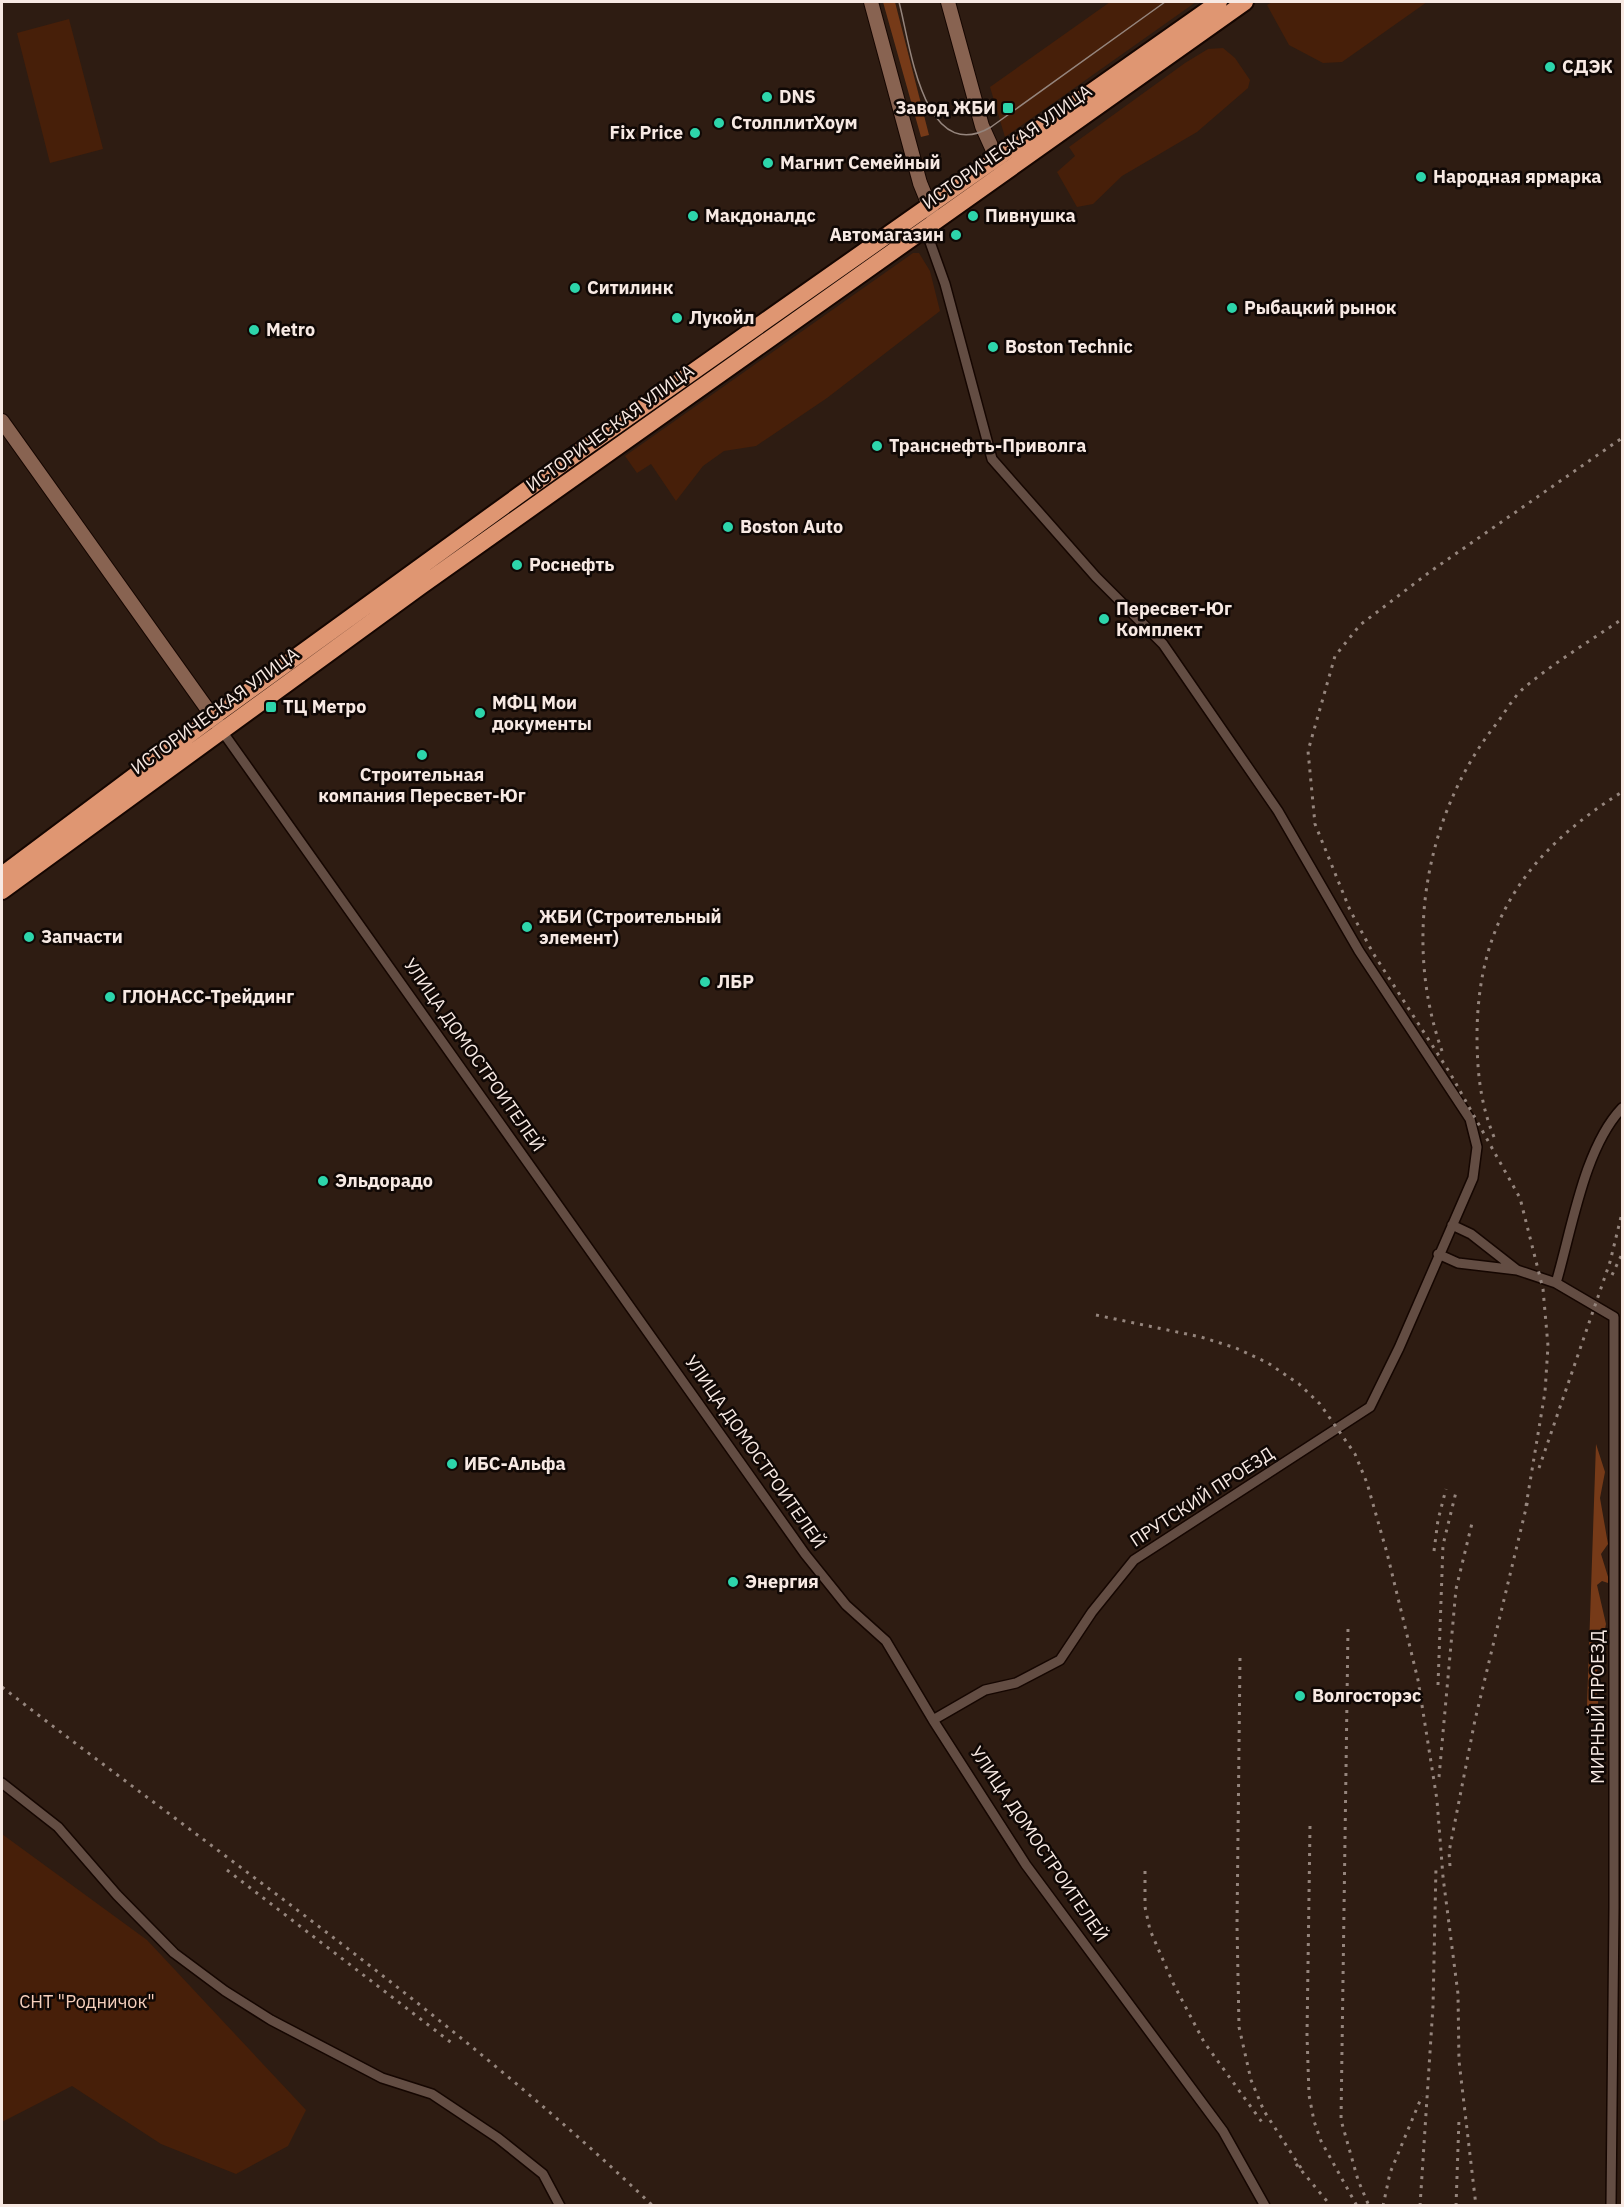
<svg xmlns="http://www.w3.org/2000/svg" width="1624" height="2207" viewBox="0 0 1624 2207" font-family="'IBM Plex Sans',sans-serif">
<rect width="100%" height="100%" fill="#2e1c12"/>
<path fill="#471f09" d="M1110 2H1196L1005 137 990 87Z
M1272 2H1427L1342 62 1323 63 1289 45 1267 5Z
M69 19 103 149 50 163 17 33Z
M1223 48 1235 58 1250 80 1248 88 1197 132 1122 176 1093 204 1077 207 1057 172 1075 156 1069 147 1185 63 1208 49Z
M913 253H919L930 271 940 311 827 398 756 446 724 451 703 466 676 501 651 464 637 473 625 456Z
M2 1834 147 1940 306 2110 288 2146 236 2174 161 2144 72 2086 2 2122Z"/>
<path fill="#763a18" d="M883 2H895L929 135 921 137Z
M1596 1444 1605 1472 1600 1498 1608 1544 1601 1554 1609 1580 1608 1583 1602 1581 1597 1585 1606 1624 1604 1634 1596 1649C1601 1670 1597 1663 1596 1682 1595 1695 1603 1702 1593 1714L1590 1713 1587 1706Z"/>
<g fill="none" stroke-linecap="round" stroke-linejoin="round">
<defs>
<path id="street" d="M925 228 945 284 992 459 1096 577 1163 644 1278 811 1359 951 1470 1119 1477 1147 1473 1178 1399 1348 1370 1407 1134 1560 1092 1612 1060 1660 1016 1683 985 1690 933 1720
M222 731 805 1554 846 1605 886 1641 933 1720 1026 1865 1223 2131 1265 2206
M1438 1254 1458 1263 1517 1270 1471 1234 1452 1225
M1517 1270 1556 1283 1614 1317V1908L1611 2206
M1556 1283C1572 1229 1584 1148 1622 1108
M2 1783 58 1827 117 1895 174 1953 225 1991 271 2020 382 2078 432 2094 498 2138 543 2174 560 2206"/>
<path id="secondary" d="M871 2 920 183 933 215
M948 2 982 126 1001 168
M2 421 218 724"/>
<path id="highway" d="M2 875 213 717 569 459 1219 2
M2 891 421 586 1245 2"/>
</defs>
<use href="#street" stroke="#150601" stroke-width="12"/>
<use href="#secondary" stroke="#150601" stroke-width="16"/>
<use href="#highway" stroke="#150601" stroke-width="20"/>
<use href="#street" stroke="#634d43" stroke-width="9"/>
<use href="#secondary" stroke="#886351" stroke-width="14"/>
<use href="#highway" stroke="#df9672" stroke-width="16"/>
<path stroke="#95857d" stroke-width="1.5" d="M899 2C910 43 923 167 991 127L1165 2"/>
<path stroke="#95857d" stroke-width="3" stroke-dasharray="3 6" stroke-linecap="butt" d="M1442 1051C1403 942 1425 813 1497 723 1506 711 1514 696 1525 687 1555 662 1590 641 1622 619
M1494 1137C1480 1103 1477 1070 1477 1034 1478 920 1528 851 1622 792
M1612 1275 1622 1254
M1096 1315 1201 1337 1236 1348 1268 1363 1299 1384 1320 1404 1355 1454 1367 1483 1387 1553 1418 1680 1437 1800 1443 1877 1458 1994 1459 2061 1476 2206
M1539 1468 1610 1262 1622 1213
M1526 1506 1545 1392 1548 1346 1543 1289 1520 1198 1450 1073 1373 953 1350 910 1315 824 1308 751 1335 656 1360 625 1431 571 1622 438
M1434 1551 1438 1520 1446 1489
M1348 1629 1341 2120 1358 2180 1369 2206
M1240 1658 1237 1925 1239 2027 1251 2080 1264 2111 1301 2168
M1438 1685 1443 1545 1456 1492
M2 1687C221 1857 452 2014 653 2206
M1439 1777 1456 1589 1473 1519
M1310 1826 1307 2035 1309 2095 1314 2121 1321 2141 1357 2206
M1450 1866 1449 1852 1475 1720 1528 1500
M227 1870 453 2044
M1145 1871V1907L1150 1930 1173 1983 1204 2042 1264 2125
M1296 2164 1331 2206
M1383 2206 1390 2173 1422 2096
M1420 2206 1433 2006 1436 1867
M1456 2206 1459 2119"/>
</g>
<g fill="#2dd5ab" stroke="#100805" stroke-width="2">
<circle cx="1550" cy="67" r="6"/>
<circle cx="767" cy="97" r="6"/>
<rect x="1002" y="102" width="12" height="12" rx="3"/>
<circle cx="719" cy="123" r="6"/>
<circle cx="695" cy="133" r="6"/>
<circle cx="768" cy="163" r="6"/>
<circle cx="1421" cy="177" r="6"/>
<circle cx="693" cy="216" r="6"/>
<circle cx="973" cy="216" r="6"/>
<circle cx="956" cy="235" r="6"/>
<circle cx="575" cy="288" r="6"/>
<circle cx="1232" cy="308" r="6"/>
<circle cx="677" cy="318" r="6"/>
<circle cx="254" cy="330" r="6"/>
<circle cx="993" cy="347" r="6"/>
<circle cx="877" cy="446" r="6"/>
<circle cx="728" cy="527" r="6"/>
<circle cx="517" cy="565" r="6"/>
<circle cx="1104" cy="619" r="6"/>
<rect x="265" y="701" width="12" height="12" rx="3"/>
<circle cx="480" cy="713" r="6"/>
<circle cx="422" cy="755" r="6"/>
<circle cx="527" cy="927" r="6"/>
<circle cx="29" cy="937" r="6"/>
<circle cx="705" cy="982" r="6"/>
<circle cx="110" cy="997" r="6"/>
<circle cx="323" cy="1181" r="6"/>
<circle cx="452" cy="1464" r="6"/>
<circle cx="733" cy="1582" r="6"/>
<circle cx="1300" cy="1696" r="6"/>
</g>
<g text-anchor="middle" stroke-width="5" stroke-linejoin="round" paint-order="stroke">
<g font-size="18" font-weight="bold" fill="#f7e9e3" stroke="#100805" text-anchor="start">
<text x="1562" y="73">СДЭК</text>
<text x="779" y="103">DNS</text>
<text x="996" y="114" text-anchor="end">Завод ЖБИ</text>
<text x="731" y="129">СтолплитХоум</text>
<text x="683" y="139" text-anchor="end">Fix Price</text>
<text x="780" y="169">Магнит Семейный</text>
<text x="1433" y="183">Народная ярмарка</text>
<text x="705" y="222">Макдоналдс</text>
<text x="985" y="222">Пивнушка</text>
<text x="944" y="241" text-anchor="end">Автомагазин</text>
<text x="587" y="294">Ситилинк</text>
<text x="1244" y="314">Рыбацкий рынок</text>
<text x="689" y="324">Лукойл</text>
<text x="266" y="336">Metro</text>
<text x="1005" y="353">Boston Technic</text>
<text x="889" y="452">Транснефть-Приволга</text>
<text x="740" y="533">Boston Auto</text>
<text x="529" y="571">Роснефть</text>
<text x="1116" y="615">Пересвет-Юг<tspan x="1116" dy="21">Комплект</tspan></text>
<text x="492" y="709">МФЦ Мои<tspan x="492" dy="21">документы</tspan></text>
<text x="283" y="713">ТЦ Метро</text>
<text x="422" y="781" text-anchor="middle">Строительная<tspan x="422" dy="21">компания Пересвет-Юг</tspan></text>
<text x="539" y="923">ЖБИ (Строительный<tspan x="539" dy="21">элемент)</tspan></text>
<text x="41" y="943">Запчасти</text>
<text x="717" y="988">ЛБР</text>
<text x="122" y="1003">ГЛОНАСС-Трейдинг</text>
<text x="335" y="1187">Эльдорадо</text>
<text x="464" y="1470">ИБС-Альфа</text>
<text x="745" y="1588">Энергия</text>
<text x="1312" y="1702">Волгосторэс</text>
</g>
<g font-size="18" fill="#f7e9e3" stroke="#100805">
<text transform="translate(1007 147) rotate(-35)" y="6">ИСТОРИЧЕСКАЯ УЛИЦА</text>
<text transform="translate(610 428) rotate(-36)" y="6">ИСТОРИЧЕСКАЯ УЛИЦА</text>
<text transform="translate(215 711) rotate(-36)" y="6">ИСТОРИЧЕСКАЯ УЛИЦА</text>
<text transform="translate(474 1055) rotate(55)" y="6">УЛИЦА ДОМОСТРОИТЕЛЕЙ</text>
<text transform="translate(755 1452) rotate(55)" y="6">УЛИЦА ДОМОСТРОИТЕЛЕЙ</text>
<text transform="translate(1202 1497) rotate(-33)" y="6">ПРУТСКИЙ ПРОЕЗД</text>
<text transform="translate(1598 1707) rotate(-90)" y="6">МИРНЫЙ ПРОЕЗД</text>
<text transform="translate(1039 1844) rotate(56)" y="6">УЛИЦА ДОМОСТРОИТЕЛЕЙ</text>
</g>
<g font-size="18" fill="#f7d0bd" stroke="#100805">
<text x="87" y="2008">СНТ "Родничок"</text>
</g>
</g>
<rect width="1624" height="2207" fill="none" stroke="#f7e9e3" stroke-width="6"/>
</svg>
